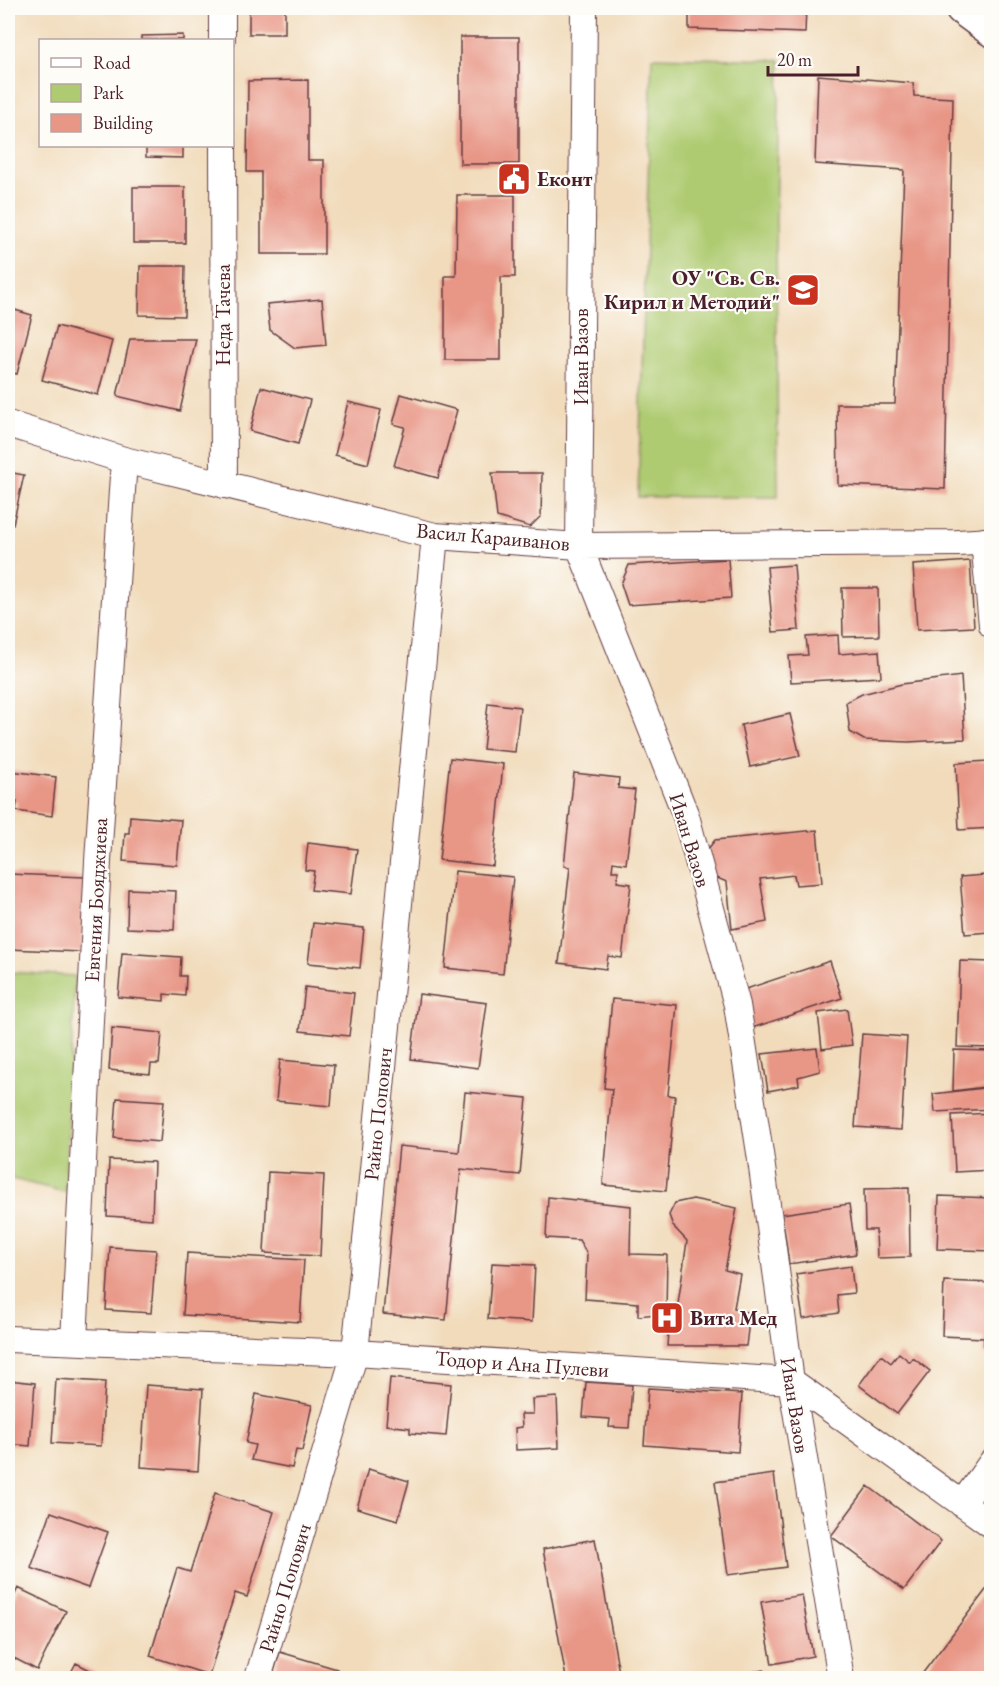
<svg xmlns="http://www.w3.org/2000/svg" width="999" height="1686" viewBox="0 0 999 1686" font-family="'EB Garamond',serif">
<rect width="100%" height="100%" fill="#fdfcf7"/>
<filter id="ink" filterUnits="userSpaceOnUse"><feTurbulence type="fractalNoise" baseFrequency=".0167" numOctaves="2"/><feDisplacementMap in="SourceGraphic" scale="12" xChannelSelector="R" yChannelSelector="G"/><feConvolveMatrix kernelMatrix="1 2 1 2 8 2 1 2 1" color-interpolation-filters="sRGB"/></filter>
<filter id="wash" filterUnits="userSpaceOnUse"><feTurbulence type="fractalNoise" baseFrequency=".008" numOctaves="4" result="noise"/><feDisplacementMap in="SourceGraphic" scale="24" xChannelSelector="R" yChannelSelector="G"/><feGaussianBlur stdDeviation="1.35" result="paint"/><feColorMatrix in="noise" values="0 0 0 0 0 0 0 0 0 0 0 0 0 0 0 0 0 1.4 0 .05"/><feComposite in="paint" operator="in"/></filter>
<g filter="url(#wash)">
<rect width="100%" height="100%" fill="#f1dbbb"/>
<path fill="#aecb71" stroke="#7c754e" stroke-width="1.5" d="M652 57 780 60 776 221 778 497H638Z
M8 972 75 976 65 1192 8 1178Z"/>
<g id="blocks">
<path fill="#e89686" d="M249 8H285V34H249Z
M689 8H806L805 33 689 29Z
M183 35V40H141V36Z
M460 37H519V164H460Z
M818 75 913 83 914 96 953 98 945 489 838 485 837 404H895L904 170 815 164Z
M308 80V160H324V254H261V172H247L248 81Z
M146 146H183V158L146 157Z
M133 187H185V243H133Z
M457 195H515V277H501V360H445V276H456Z
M140 266H185L184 316 139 315Z
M322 299 326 345 295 348 270 330 267 304Z
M8 308 32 315 17 374 8 372Z
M57 326 112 341 98 395 42 380Z
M130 339H196L180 411 117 396Z
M261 387 310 400 298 444 250 431Z
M401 394 457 410 438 478 394 466 405 427 393 424Z
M348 402 381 410 368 464 335 455Z
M8 472 24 475 13 524 8 523Z
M492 473H542L541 516 530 527 497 517Z
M728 559 731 598 628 605 621 584 629 565Z
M970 561 974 627 917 630 913 565Z
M794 565 799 630 773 632 767 567Z
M842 588H878L879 636 843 637Z
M8 633 11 634 9 655H8Z
M838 635 839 654 879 651 881 677 791 682 789 656 808 655 806 637Z
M961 676 965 739 908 742 864 740 850 732 846 702 862 694 902 684Z
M488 703 520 707 515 752 483 749Z
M790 714 800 756 750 767 741 725Z
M450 758 503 764 493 866 439 860Z
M989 761 992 828 959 830 956 763Z
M11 771 56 777 52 816 16 811 17 801 8 800Z
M574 773 619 778 618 788 635 790 626 864 613 862 612 871H618L617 882 631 884 622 958 608 956 606 969 559 963 570 867 564 866Z
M130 816 181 820 177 865 123 861 125 833H129Z
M817 830 822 883 796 885 794 875 760 879 767 922 732 929 727 882 712 876 708 849 715 840Z
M308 843 357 849 351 894 311 890 314 871 305 870Z
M455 871 513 877 503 974 445 968Z
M8 874 85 877 82 952 8 949Z
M985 875 990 932 965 934 960 877Z
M128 889 176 891 174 930 127 928Z
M313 923 364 928 360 968 308 963Z
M122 953 181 957 180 976H186L185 996 164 994V1001L118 997Z
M830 961 842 998 752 1028 740 991Z
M960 961 992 962V1048L957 1047Z
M305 987 354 993 349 1036 300 1031Z
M419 994 487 1003 478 1068 411 1059Z
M612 999 677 1005 668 1095 675 1096 666 1191 603 1185 612 1089 604 1088Z
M847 1009 852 1045 822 1049 818 1013Z
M112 1028 162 1033 159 1064H151L150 1074 109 1070Z
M862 1034 907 1037 901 1130 855 1127Z
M817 1048 820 1071 798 1077 799 1085 768 1091 762 1054Z
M954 1050 992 1051V1086L953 1091Z
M280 1060 334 1065 331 1106 276 1101Z
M992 1087V1109L935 1112 933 1094Z
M465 1092 527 1098 520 1175 461 1169 446 1320 383 1314 399 1146 459 1152Z
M117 1098 164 1101 160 1142 114 1138Z
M992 1113V1170L955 1172 952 1115Z
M109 1160 154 1162 152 1219 107 1216Z
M268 1172 324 1175 320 1256 264 1253Z
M909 1188 910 1257 877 1258 876 1230H865L864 1189Z
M939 1196 992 1198V1251L937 1249Z
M548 1197 631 1206 630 1254 667 1255 666 1313 638 1316V1303L585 1299 587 1254 579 1240 546 1238Z
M693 1199 737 1208 725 1270 740 1274 734 1308 750 1313 746 1346H667L669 1318H676L687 1241 673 1226 669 1215 675 1203Z
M849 1204 856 1254 789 1264 782 1214Z
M110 1247 156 1250 151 1313 106 1310Z
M187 1253 304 1260 300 1322 183 1315Z
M492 1263 535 1265 532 1322 488 1319Z
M851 1266 854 1293 837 1295 839 1313 803 1319 796 1274Z
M944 1281 992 1283V1355L984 1354V1338L942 1336Z
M899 1353 910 1362 913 1358 930 1371 897 1414 859 1385 881 1355 891 1363Z
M390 1378 451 1384 446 1436 410 1433V1428L386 1425Z
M56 1379 105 1382 101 1446 52 1443Z
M8 1380 35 1383 30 1446 8 1444Z
M586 1382 632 1385 629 1428 609 1427 610 1419 583 1417Z
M146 1385 203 1389 198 1471 141 1467Z
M648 1388 742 1394 738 1452 644 1445Z
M256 1394 312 1405 302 1451 296 1450 292 1468 251 1460 255 1445 246 1443Z
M557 1397 559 1448 516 1450 515 1428 522 1427 521 1414H533L532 1399Z
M368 1469 409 1481 398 1520 357 1508Z
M774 1474 786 1567 728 1575 715 1482Z
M868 1486 941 1541 904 1590 831 1536Z
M215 1493 274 1512 247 1597 235 1593 209 1675 150 1656 177 1568 190 1572Z
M51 1512 108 1532 88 1588 31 1568Z
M595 1539 620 1678H566L543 1549Z
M992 1582V1678H919Z
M18 1588 66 1611 37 1670 8 1655V1609Z
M802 1595 813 1656 772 1664 761 1602Z
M280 1652 337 1669 334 1678H272Z
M76 1663 106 1678H68Z
M764 1670 765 1678H715V1677Z"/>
</g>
</g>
<g filter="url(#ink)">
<use href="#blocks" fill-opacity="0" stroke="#633b41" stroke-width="1.5"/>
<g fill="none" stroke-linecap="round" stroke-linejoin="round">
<defs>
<path id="street" d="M222 8V40
M584 8 579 546 686 816 737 1005 760 1153 791 1381 841 1678
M223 146 224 485
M8 424 124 460 435 536 579 546 958 543 992 541
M984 541 992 625
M8 1339 355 1353 791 1381 992 1525
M74 1341 98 861 124 460
M962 1504 992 1462
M258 1678 355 1353 435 536"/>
<path id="secondary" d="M962 8 992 30"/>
</defs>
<use href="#street" stroke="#633b41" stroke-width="28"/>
<use href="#secondary" stroke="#633b41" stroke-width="36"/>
<use href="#street" stroke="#fff" stroke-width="26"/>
<use href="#secondary" stroke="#fff" stroke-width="33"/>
</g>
</g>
<defs>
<symbol id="civic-square" viewBox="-11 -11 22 22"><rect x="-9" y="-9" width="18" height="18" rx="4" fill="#c8321e" stroke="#fdfcf7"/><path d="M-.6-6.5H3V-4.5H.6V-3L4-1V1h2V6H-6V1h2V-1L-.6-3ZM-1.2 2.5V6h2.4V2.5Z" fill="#fff"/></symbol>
<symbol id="school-square" viewBox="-11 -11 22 22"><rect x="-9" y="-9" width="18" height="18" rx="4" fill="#c8321e" stroke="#fdfcf7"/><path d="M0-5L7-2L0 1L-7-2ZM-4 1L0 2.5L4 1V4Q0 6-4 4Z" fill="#fff"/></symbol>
<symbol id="hospital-square" viewBox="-11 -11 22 22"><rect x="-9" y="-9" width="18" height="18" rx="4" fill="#c8321e" stroke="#fdfcf7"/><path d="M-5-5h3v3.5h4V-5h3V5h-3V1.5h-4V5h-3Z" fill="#fff"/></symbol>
</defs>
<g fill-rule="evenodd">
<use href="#civic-square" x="495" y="160" width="38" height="38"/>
<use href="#school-square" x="784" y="271" width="38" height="38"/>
<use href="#hospital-square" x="648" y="1299" width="38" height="38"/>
</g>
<g text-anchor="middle" stroke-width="4.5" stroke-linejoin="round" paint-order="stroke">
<g font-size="21" font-weight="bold" fill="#4a1f2b" stroke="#fdfcf7" text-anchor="start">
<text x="537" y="186">Еконт</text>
<text x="780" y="285" text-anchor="end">ОУ "Св. Св.<tspan x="780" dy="24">Кирил и Методий"</tspan></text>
<text x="690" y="1325">Вита Мед</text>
</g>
<g font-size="21" fill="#4a1f2b" stroke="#fdfcf7">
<text transform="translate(223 315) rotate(-90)" y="7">Неда Тачева</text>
<text transform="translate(581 357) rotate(-90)" y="7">Иван Вазов</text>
<text transform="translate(493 537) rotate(5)" y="7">Васил Караиванов</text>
<text transform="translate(690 840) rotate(73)" y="7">Иван Вазов</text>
<text transform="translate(96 900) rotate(-87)" y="7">Евгения Бояджиева</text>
<text transform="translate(378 1114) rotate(-84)" y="7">Райно Попович</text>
<text transform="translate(522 1364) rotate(4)" y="7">Тодор и Ана Пулеви</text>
<text transform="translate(795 1405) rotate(81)" y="7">Иван Вазов</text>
<text transform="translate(285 1588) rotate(-73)" y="7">Райно Попович</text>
</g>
</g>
<rect width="999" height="1686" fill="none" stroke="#fdfcf7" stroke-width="30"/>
<rect x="39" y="39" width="195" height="108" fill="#fdfcf7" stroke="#b5a4a5" stroke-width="1.5"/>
<rect x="51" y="58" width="30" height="9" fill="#ffffff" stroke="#b5a4a5" stroke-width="1.5"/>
<text x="93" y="69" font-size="18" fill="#4a1f2b">Road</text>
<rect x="51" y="84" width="30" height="18" fill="#aecb71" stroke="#b5a4a5" stroke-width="1.5"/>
<text x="93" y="99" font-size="18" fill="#4a1f2b">Park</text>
<rect x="51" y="114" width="30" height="18" fill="#e89686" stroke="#b5a4a5" stroke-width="1.5"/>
<text x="93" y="129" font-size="18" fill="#4a1f2b">Building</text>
<path d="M768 66v9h90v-9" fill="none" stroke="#4a1f2b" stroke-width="3"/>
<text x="777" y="66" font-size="18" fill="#4a1f2b" stroke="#fdfcf7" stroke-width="4.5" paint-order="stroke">20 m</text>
</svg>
